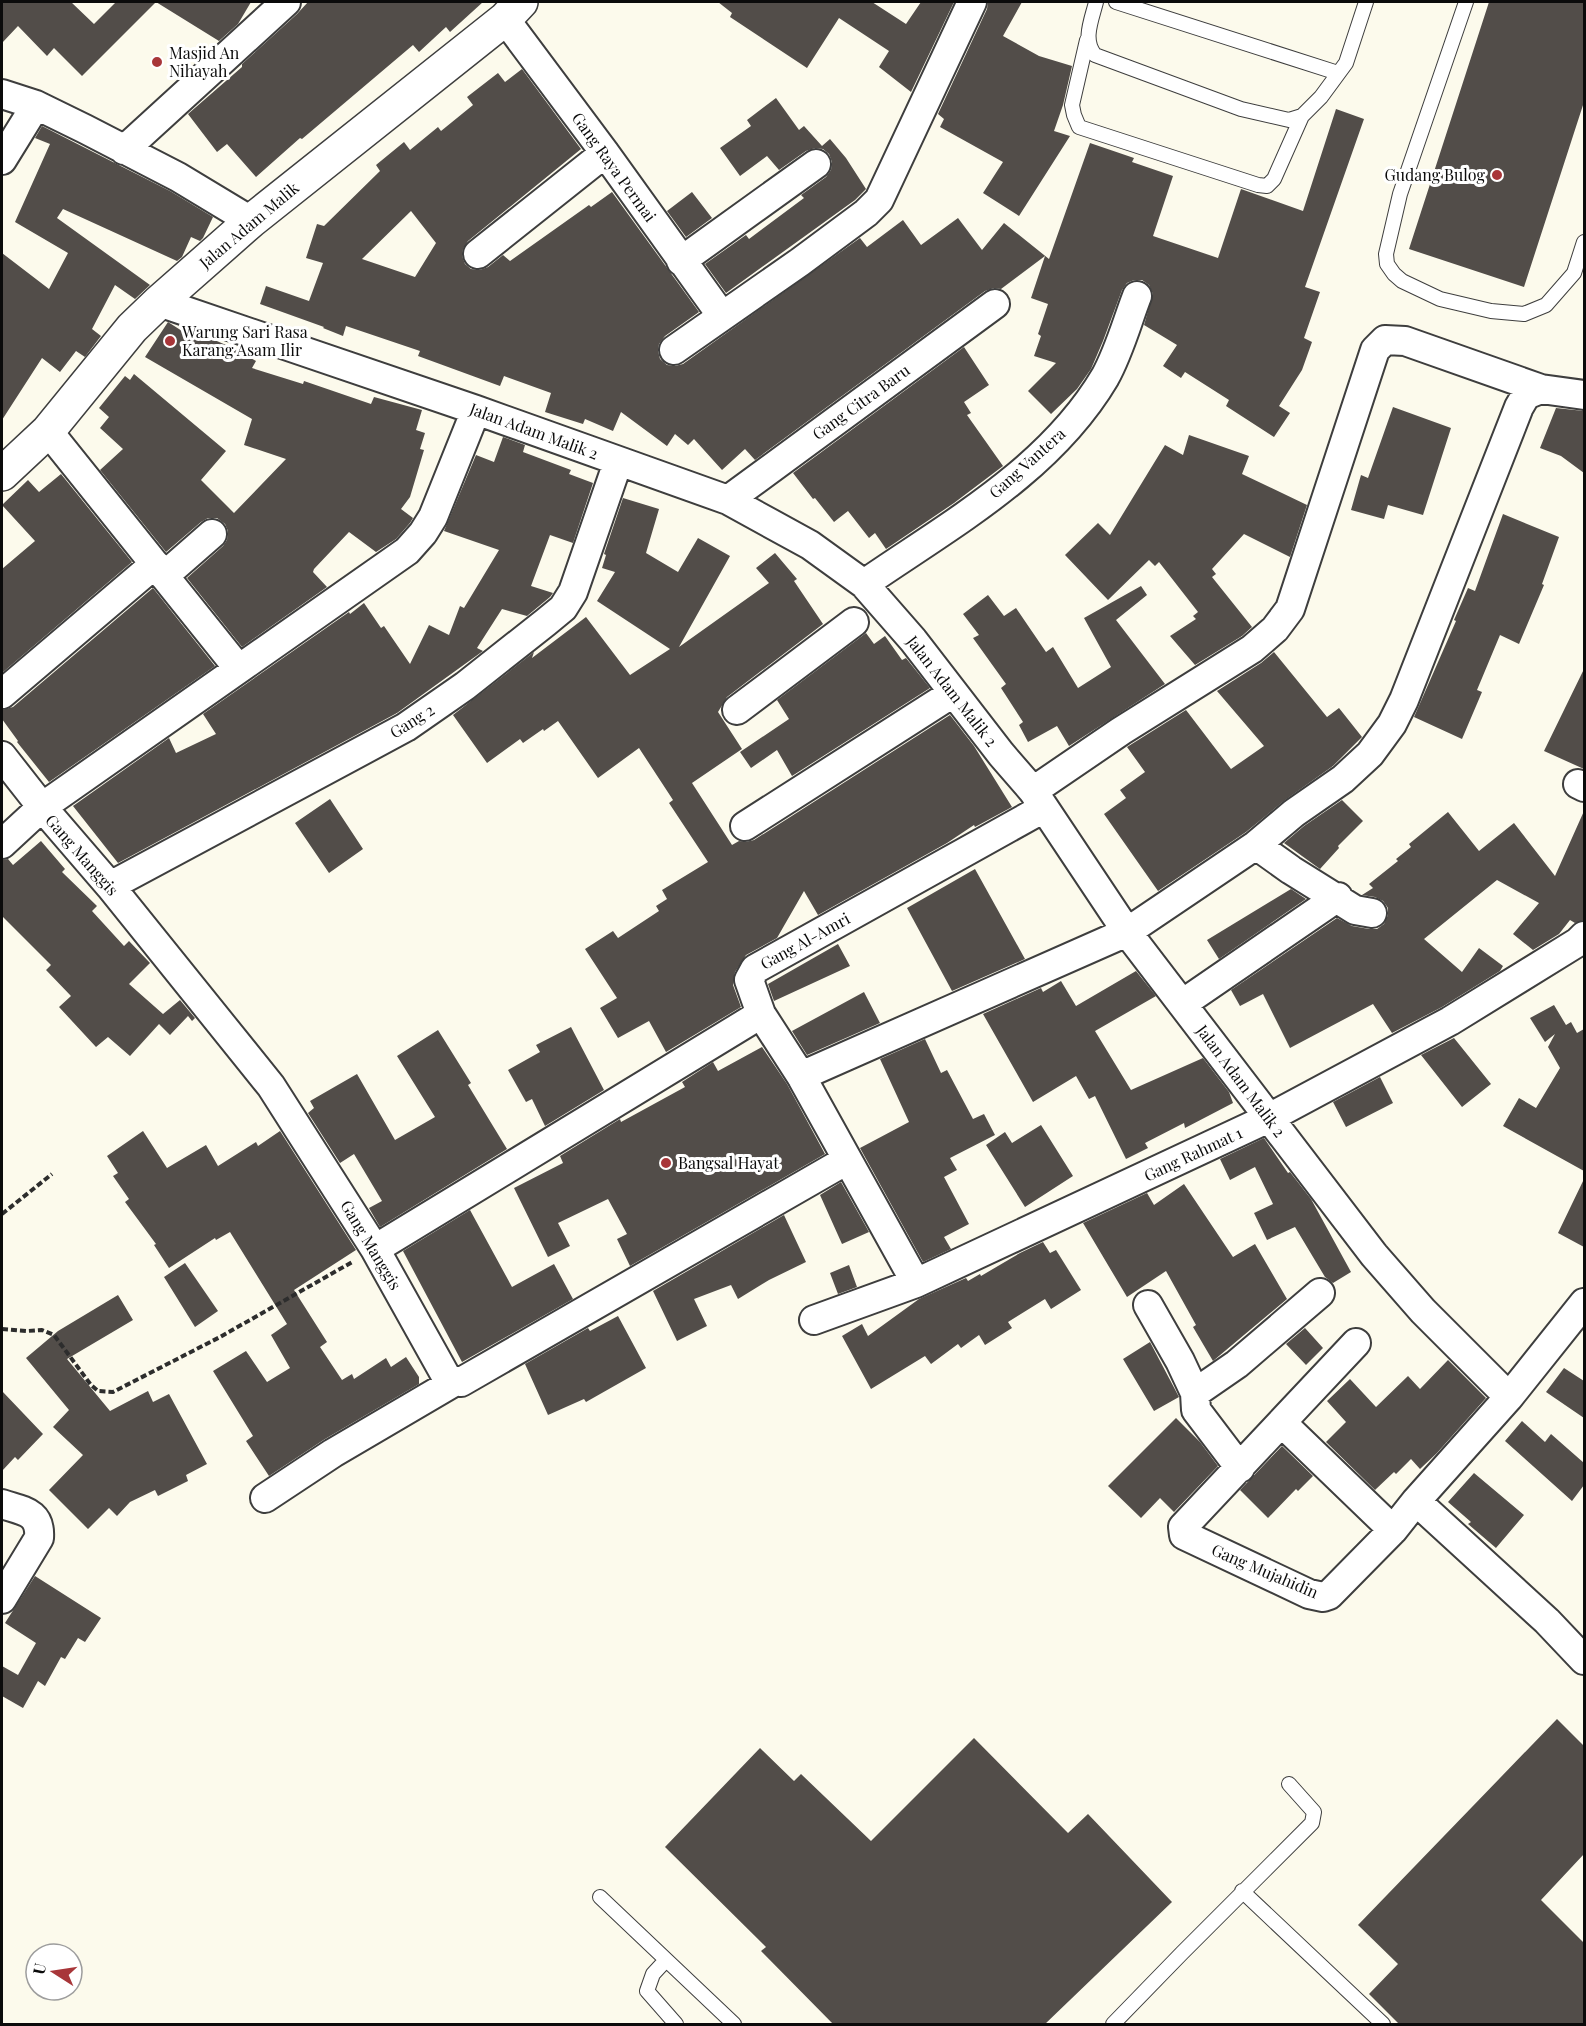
<svg xmlns="http://www.w3.org/2000/svg" width="1586" height="2026" viewBox="0 0 1586 2026" font-family="'Playfair Display',serif">
<rect width="100%" height="100%" fill="#fcfaec"/>
<path fill="#524d49" fill-rule="evenodd" d="M2 2H71L94 24 116 2H251L238 24 219 41 156 2 82 76 54 48 47 56 18 26 2 43Z
M308 2H483L450 32 446 27 419 52 413 45 302 139 300 138 256 177 227 144 217 152 188 114 242 67V64L297 14Z
M718 2H872L906 24 921 2H954L911 92 879 67 889 51 839 18 807 68 730 17 732 13Z
M988 2H1022L1003 36 1039 56 1072 66 1063 105 1054 131 1070 136 1019 216 983 193 1003 162 940 127 944 119 938 114 987 9Z
M1489 2H1584V102L1524 287 1409 249Z
M522 69 581 149 468 241 463 249 462 256 465 264 471 269 480 270 488 267 503 255 510 261 589 205 591 207 612 192 699 312 665 336 659 344 658 351 660 359 667 365 675 366 683 364 860 238 867 247 903 220 921 245 958 218 982 250 1004 223 1049 259 1090 143 1134 158 1132 162 1173 176 1153 236 1218 258 1241 189 1303 211 1336 109 1364 119 1305 287 1320 292 1304 338 1312 342 1302 370 1279 406 1290 413 1274 437 1226 406 1229 400 1185 372 1181 378 1163 366 1177 345 1144 325 1153 294 1149 285 1142 280H1134L1127 283 1122 290 1103 341 1091 369 1077 389 1051 414 1028 391 1056 363 1034 356 1041 336 1038 334 1048 304 1031 298 1045 256 1001 289 994 288 985 291 755 460 745 449 722 470 694 439 688 445 675 434 667 446 621 412 613 431 585 419 583 424 545 412 551 393 504 376 500 386 418 356 420 351 346 326 343 336 323 328 324 327 260 304 266 286 309 301 323 263 306 258 317 224 324 226 380 171 376 165 404 142 410 150 438 127 441 131 473 105 467 97 498 73 505 82ZM411 211 436 243 415 277 362 259Z
M776 98 799 130 804 126 822 146 830 139 846 158 866 189 855 200 726 293 705 264 746 235 749 239 804 198 801 195 826 177 831 170 832 162 829 154 823 149 815 148 806 151 779 170 767 156 740 176 720 148 751 126 747 120Z
M42 126 170 191 213 217 203 238 200 241 191 237 182 257 177 261 63 209 57 218 150 285 135 299 115 285 92 329 101 336 85 357 76 351 60 372 42 358 2 420V253L49 289 68 253 15 222 50 144 35 138Z
M692 192 712 218 686 237 667 211Z
M168 322 193 338 196 332 233 348 256 361 252 368 303 384 304 381 371 404 374 397 422 410 416 430 425 433 420 449 424 450 410 497 401 509 413 518 410 523 396 539 376 552 349 532 314 569 313 572 327 587 242 647 187 578 223 546 227 540 228 531 225 524 217 518H208L201 522 166 552 100 470 123 449 100 428 109 417 99 408 125 376 130 380 134 374 226 451 201 480 234 513 286 459 244 445 252 419 145 357Z
M964 347 989 385 964 402 971 413 967 415 1003 466 954 503 886 549 875 533 869 538 848 511 834 522 815 498 813 499 793 473Z
M1393 407 1451 428 1423 515 1388 505 1384 519 1351 510 1361 475 1368 478Z
M1556 408 1584 411V473L1561 456 1540 448Z
M1189 435 1249 456 1242 474 1307 505 1290 557 1244 534 1212 569 1216 574 1212 577 1252 627 1242 636 1195 665 1170 636 1196 619 1193 616 1198 612 1159 562 1155 566 1149 560 1108 600 1065 555 1098 523 1110 535 1165 445 1183 455Z
M503 437 525 445 523 452 571 470 569 474 593 483 573 543 550 535 531 586 553 593 550 597 527 616 502 609 477 648 483 651 397 713 118 863 73 806 169 738 176 753 216 734 203 714 349 612 350 614 364 603 381 628 384 626 410 664 429 625 449 635 460 606 464 608 499 550 444 531 476 455 494 462Z
M61 474 132 562 2 673V569L35 541 2 505 28 480 39 492Z
M623 498 659 509 646 553 678 572 698 538 730 556 679 647 769 583 756 568 775 553 797 579 794 581 823 624 727 697 718 712 742 749 692 783 732 845 739 841 746 842 754 840 950 715 974 746 1012 807 975 827 974 825 947 843 818 915 804 891 777 938 746 955 735 972 733 985 741 1007 666 1052 649 1021 618 1038 600 1008 617 998 585 949 613 931 618 938 659 911 656 906 667 899 662 890 708 862 669 803 673 800 639 748 598 778 558 721 544 731 543 729 523 743 520 739 487 763 453 715 534 652 532 658 586 617 630 675 670 649 597 601 615 572 602 568 606 555 604 554Z
M1503 514 1559 537 1542 584 1544 585 1519 644 1500 635 1477 690 1482 692 1462 739 1414 717 1456 621 1454 620 1468 588 1475 591Z
M1141 586 1147 595 1116 620 1165 684 1069 746 1057 726 1028 742 1019 725 1023 722 1001 688 1006 684 973 638 979 635 963 614 988 595 1004 616 1016 608 1046 652 1053 647 1078 688 1111 667 1084 618Z
M153 588 215 666 49 782 17 742 18 741 2 719V710L13 707Z
M866 633 874 644 885 636 902 660 906 658 930 688 792 776 777 750 751 768 740 752 789 719 777 700Z
M1274 652 1327 717 1339 708 1362 737 1333 766 1285 800 1246 832 1158 891 1104 814 1126 798 1120 790 1145 772 1127 747 1186 710 1231 769 1264 746 1217 691 1261 663Z
M1584 669V769L1544 751Z
M330 799 363 849 329 873 295 823Z
M1342 800 1363 821 1338 846 1339 848 1320 869 1284 843 1304 826Z
M1584 811V920L1575 923 1570 920 1559 934 1533 950 1513 934 1539 903 1497 880 1424 939 1462 972 1479 948 1503 966 1500 971 1442 1007 1392 1033 1373 1004 1290 1048 1263 994 1240 1006 1231 990 1337 918 1352 926 1369 929H1377L1384 924 1388 915V908L1383 901 1375 897 1362 895 1373 888 1369 884 1398 861 1396 859 1411 847 1409 844 1448 812 1479 851 1514 823 1555 876Z
M41 841 65 869 62 872 97 906 92 911 124 946 129 941 150 963 129 984 163 1014 180 1000 195 1018 192 1021 188 1016 170 1035 159 1024 130 1056 108 1037 96 1047 59 1007 71 996 46 970 51 965 2 916V860L8 859 13 865Z
M975 869 1025 959 952 991 907 908Z
M1291 889 1306 899 1219 959 1207 940Z
M838 944 850 966 774 1001 768 984Z
M1136 971 1156 996 1095 1031 1131 1090 1203 1058 1229 1092 1233 1103 1185 1128 1184 1123 1145 1143 1148 1148 1126 1159 1095 1096 1089 1099 1076 1076 1033 1102 983 1014 1041 988 1043 992 1061 981 1076 1006Z
M864 992 880 1023 807 1055 792 1031Z
M1554 1005 1566 1025 1571 1022 1577 1033 1584 1029V1171L1503 1126 1519 1098 1536 1108 1560 1068 1548 1047 1555 1034 1545 1042 1530 1018Z
M571 1027 604 1090 545 1126 532 1099 526 1102 508 1070 540 1052 536 1045Z
M438 1030 471 1083 468 1085 507 1149 380 1227 369 1208 382 1201 354 1154 340 1163 308 1113 314 1108 310 1101 357 1074 395 1140 435 1117 397 1056Z
M1454 1038 1491 1084 1462 1107 1421 1055Z
M925 1039 941 1073 947 1070 973 1119 984 1114 995 1135 950 1158 957 1170 944 1177 969 1224 944 1237 951 1249 923 1262 860 1148 909 1122 880 1059Z
M762 1047 787 1084 825 1154 630 1266 617 1239 627 1234 608 1199 558 1223 570 1246 548 1257 514 1188 563 1163 560 1156 620 1119 621 1122 685 1087 682 1082 713 1062 718 1071Z
M1380 1077 1393 1103 1346 1127 1333 1102Z
M1041 1125 1073 1176 1025 1207 986 1145 1005 1132 1012 1143Z
M143 1131 167 1168 206 1145 218 1166 256 1142 258 1146 280 1131 356 1250 294 1290 327 1342 320 1347 342 1380 352 1374 354 1379 386 1358 391 1367 406 1357 419 1377V1384L325 1439 269 1476 246 1441 253 1436 213 1371 246 1351 267 1382 290 1368 271 1335 287 1324 230 1232 216 1240 215 1238 169 1268 154 1245 156 1244 125 1202 129 1199 113 1176 118 1173 107 1156Z
M1264 1138 1288 1173 1290 1172 1311 1199 1351 1272 1333 1283 1325 1277 1295 1227 1267 1240 1254 1213 1273 1204 1255 1167 1230 1180 1220 1159Z
M1584 1179V1247L1558 1233Z
M841 1182 869 1232 842 1244 820 1195Z
M1184 1184 1233 1257 1255 1244 1287 1299 1213 1361 1193 1327 1196 1325 1166 1271 1127 1297 1083 1223 1147 1193 1154 1205Z
M470 1210 512 1287 554 1264 573 1299 462 1362 403 1251Z
M784 1215 806 1262 769 1280 738 1299 731 1285 694 1299 707 1326 677 1341 653 1291Z
M1043 1242 1050 1253 1056 1250 1081 1290 1051 1309 1045 1299 1008 1322 1012 1328 985 1345 979 1335 961 1348 958 1344 931 1364 925 1356 871 1389 842 1336 862 1324 868 1336 919 1299 966 1278 968 1281 980 1274 981 1276 1020 1253Z
M185 1263 218 1311 195 1327 164 1277Z
M849 1265 857 1287 838 1294 830 1273Z
M118 1295 133 1320 67 1359 110 1411 148 1391 153 1402 169 1394 207 1464 186 1475 188 1481 158 1496 155 1490 130 1502 117 1516 109 1508 88 1529 49 1490 83 1455 53 1427 69 1410 26 1358 58 1331Z
M618 1316 646 1368 586 1402 584 1399 548 1415 525 1364 588 1328 590 1331Z
M1305 1328 1323 1348 1306 1365 1286 1344Z
M1150 1342 1179 1397 1154 1411 1123 1359Z
M1448 1360 1486 1398 1437 1453 1420 1469 1411 1459 1396 1474 1394 1472 1375 1490 1326 1442 1346 1422 1327 1401 1350 1379 1376 1407 1408 1376 1420 1389Z
M1564 1368 1584 1381V1418L1546 1392Z
M2 1391 43 1434 18 1460 15 1457 2 1471Z
M1176 1418 1200 1442 1218 1466 1174 1512 1160 1498 1141 1518 1108 1486Z
M1522 1421 1545 1442 1551 1434 1584 1463V1485L1572 1501 1505 1441Z
M1282 1446 1313 1476 1298 1491 1296 1489 1268 1518 1240 1490Z
M1474 1473 1524 1515 1496 1548 1468 1524 1471 1522 1448 1502Z
M35 1576 101 1618 85 1642 78 1638 65 1659 61 1657 45 1686 38 1681 23 1708 2 1696V1666L18 1675 36 1643 5 1623Z
M1557 1719 1584 1746V1854L1541 1900 1584 1943V2025H1400L1369 1994 1398 1964 1358 1925Z
M974 1738 1068 1833 1088 1814 1172 1902 1044 2025H834L761 1951 766 1947 665 1847 760 1748 794 1781 801 1774 871 1841Z"/>
<g fill="none" stroke-linecap="round" stroke-linejoin="round">
<defs>
<path id="service" d="M1096 2C1092 19 1082 40 1095 55L1241 109 1289 120 1302 116 1321 97 1346 63 1366 2
M1116 2 1338 73
M1466 2 1400 194 1386 254 1387 264 1394 274 1402 281 1440 299 1491 311 1524 314 1546 305 1574 273 1584 242
M1087 40 1072 105 1074 115 1079 127 1258 185 1267 186 1274 179 1302 116
M1242 1891 1383 2024
M600 1897 734 2024
M666 1960 653 1974 647 1991 676 2024
M1113 2024 1182 1953 1312 1823 1314 1812 1289 1784"/>
<path id="minor" d="M505 19 605 153 722 316
M2 94 36 105 85 129 178 177 251 221
M124 150 286 2
M2 160 36 105
M478 254 605 153
M681 261 816 164
M159 302 476 410 728 500 810 545 864 584 913 640 1001 754 1033 791 1127 932 1374 1255 1423 1311 1509 1397
M674 350 800 262 866 213 879 200 972 2
M48 431 238 668
M728 500 995 304
M164 576 212 534
M864 584C951 524 1050 470 1105 377 1119 352 1127 322 1137 296
M2 694 155 564
M737 710 854 622
M2 756 42 807 110 886 271 1086 375 1249 447 1378 461 1382 847 1160
M1578 784 1584 787
M1033 791 1121 731 1252 649 1275 629 1290 609 1375 350 1385 340 1405 341 1541 389
M745 826 953 693
M2 844 42 807 407 551 423 533 433 517 476 410
M1256 845 1291 870 1355 910 1372 913
M110 886 406 727 465 686 546 622 563 608 573 592 618 462
M1182 1004 1338 897
M801 1076 1127 932 1256 845 1294 813 1343 779 1370 754 1392 724 1404 700 1519 407 1526 395 1541 389 1584 395
M375 1249 761 1014
M916 1283 801 1076 761 1014 749 980 755 969 1044 808
M1148 1305 1180 1361 1195 1393 1196 1410 1240 1468
M814 1320 916 1283 1269 1118 1450 1021 1578 942 1584 936
M1356 1343 1183 1527 1184 1535 1309 1594 1323 1597 1329 1595 1393 1530 1416 1501 1509 1397 1584 1303
M1195 1393 1237 1364 1320 1293
M1282 1423 1393 1530
M265 1498 333 1453 454 1382
M1416 1501 1547 1621 1584 1660
M2 1504C22 1511 41 1511 39 1538L2 1599"/>
<path id="tertiary" d="M2 474 48 431 132 328 159 302 251 221 505 19 521 2"/>
</defs>
<use href="#service" stroke="#3e3e3e" stroke-width="16"/>
<use href="#minor" stroke="#3e3e3e" stroke-width="32"/>
<use href="#tertiary" stroke="#3e3e3e" stroke-width="36"/>
<path stroke="#2d2d2d" stroke-width="4" stroke-dasharray="6 3" stroke-linecap="butt" d="M2 1214 52 1174
M2 1329 27 1331 42 1330 54 1335 91 1385 98 1391 113 1392 220 1337 354 1261"/>
<use href="#service" stroke="#fff" stroke-width="14"/>
<use href="#minor" stroke="#fff" stroke-width="28"/>
<use href="#tertiary" stroke="#fff" stroke-width="33"/>
</g>
<g fill="#a83639" stroke="#fff" stroke-width="2">
<circle cx="157" cy="62" r="6"/>
<circle cx="1497" cy="175" r="6"/>
<circle cx="170" cy="341" r="6"/>
<circle cx="666" cy="1163" r="6"/>
</g>
<g text-anchor="middle" stroke-width="6" stroke-linejoin="round" paint-order="stroke">
<g font-size="16" fill="#0b0b0b" stroke="#fff" text-anchor="start">
<text x="169" y="59">Masjid An<tspan x="169" dy="18">Nihayah</tspan></text>
<text x="1485" y="181" text-anchor="end">Gudang Bulog</text>
<text x="182" y="338">Warung Sari Rasa<tspan x="182" dy="18">Karang Asam Ilir</tspan></text>
<text x="678" y="1169">Bangsal Hayat</text>
</g>
<g font-size="16" fill="#0b0b0b" stroke="#fff">
<text transform="translate(614 167) rotate(54)" y="6">Gang Raya Permai</text>
<text transform="translate(249 225) rotate(-40)" y="6">Jalan Adam Malik</text>
<text transform="translate(861 402) rotate(-36)" y="6">Gang Citra Baru</text>
<text transform="translate(534 431) rotate(20)" y="6">Jalan Adam Malik 2</text>
<text transform="translate(1027 463) rotate(-42)" y="6">Gang Vantera</text>
<text transform="translate(952 691) rotate(52)" y="6">Jalan Adam Malik 2</text>
<text transform="translate(412 721) rotate(-32)" y="6">Gang 2</text>
<text transform="translate(82 855) rotate(49)" y="6">Gang Manggis</text>
<text transform="translate(805 941) rotate(-29)" y="6">Gang Al-Amri</text>
<text transform="translate(1241 1081) rotate(53)" y="6">Jalan Adam Malik 2</text>
<text transform="translate(1193 1154) rotate(-25)" y="6">Gang Rahmat 1</text>
<text transform="translate(371 1245) rotate(59)" y="6">Gang Manggis</text>
<text transform="translate(1265 1571) rotate(23)" y="6">Gang Mujahidin</text>
</g>
</g>
<rect width="1586" height="2026" fill="none" stroke="#0b0b0b" stroke-width="6"/>
<g transform="translate(54 1972) rotate(282)"><circle r="28" fill="#ffffff" stroke="#9d9d9d" stroke-width="1.5"/>
<path d="M0-4.5L10 22L0 15L-10 22Z" fill="#a83639"/>
<text y="-9" font-size="16" font-weight="bold" text-anchor="middle" fill="#0b0b0b">U</text>
</g>
</svg>
